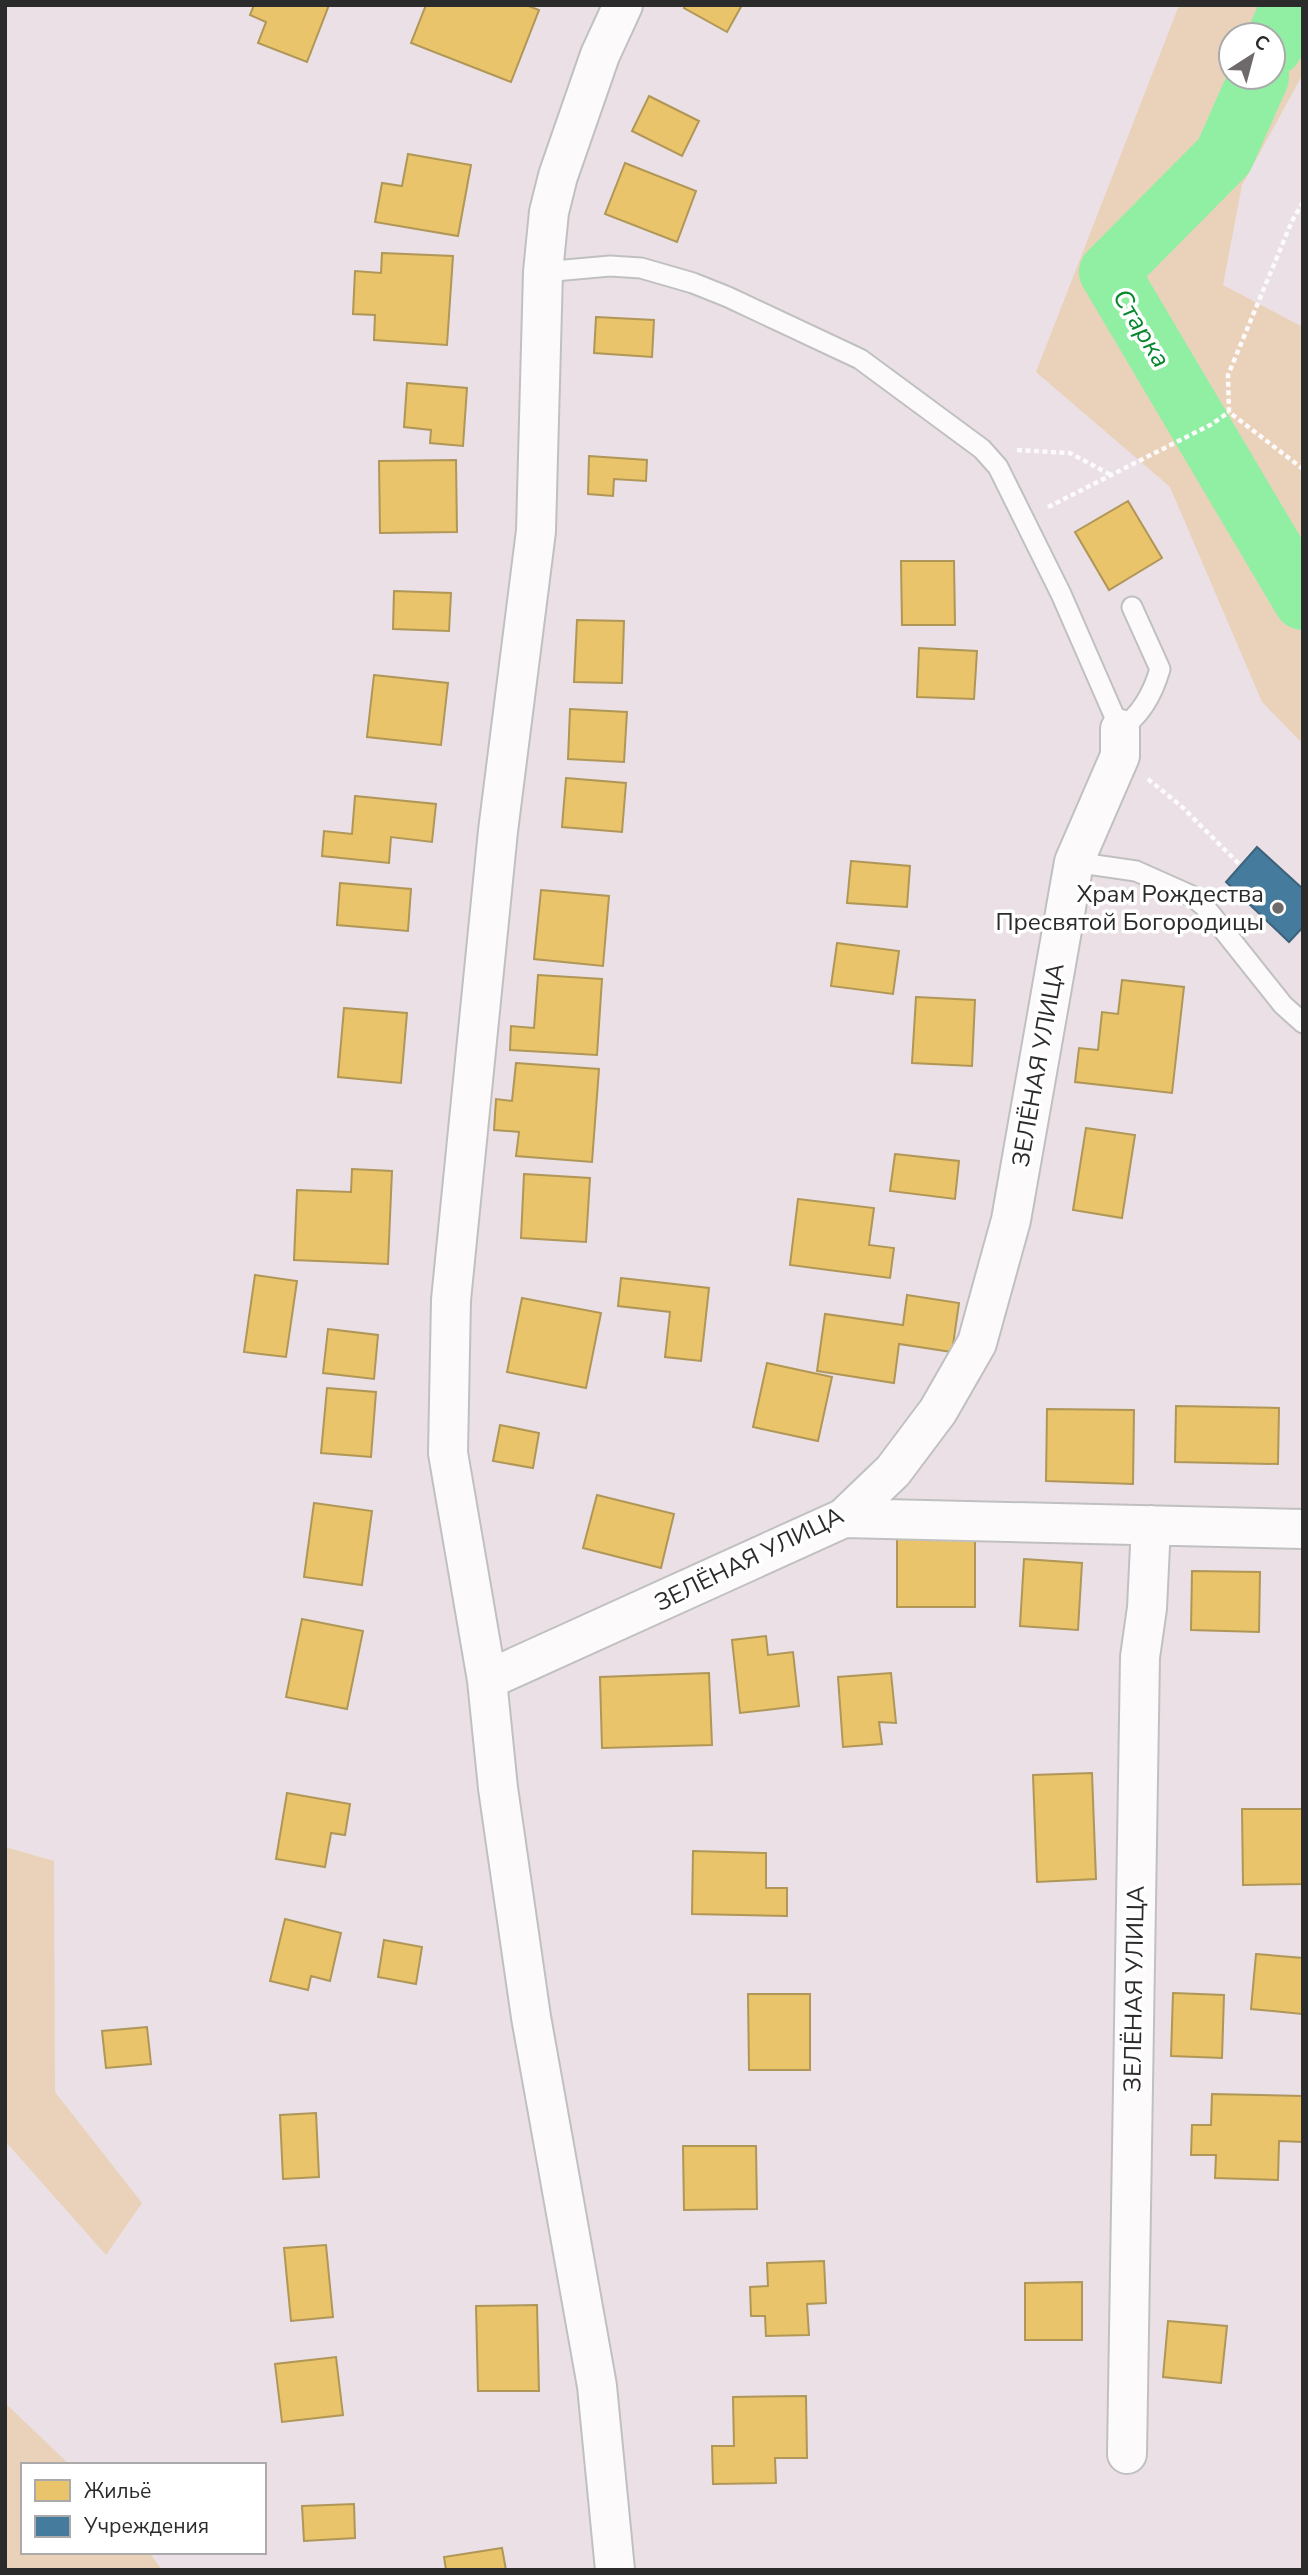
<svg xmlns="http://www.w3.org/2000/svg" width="1308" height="2575" viewBox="0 0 1308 2575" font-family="'Nunito Sans',sans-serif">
<rect width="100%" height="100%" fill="#eae0e5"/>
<path fill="#e9d2b9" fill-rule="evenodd" d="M1183 5H1289L1303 16V74L1242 185 1223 285 1303 327V744L1262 702 1170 487 1036 372 1178 8ZM1231 35H1273V77H1231Z
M5 1847 54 1861 55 2092 142 2203 106 2255 5 2141Z
M5 2403 70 2465H23V2552H149L162 2570H5Z"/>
<path fill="#e9c46a" stroke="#b09657" stroke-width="2" d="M254 5H329L307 62 258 43 266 22 250 15Z
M426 5H526L539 10 511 82 411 43Z
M685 5H742L727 32 684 8Z
M649 96 699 121 682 156 632 131Z
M408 154 471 165 458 236 375 222 382 183 402 186Z
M625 163 696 191 677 242 605 214Z
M382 253 453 256 447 345 374 340 375 315 353 314 355 271 381 273Z
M596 317 654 320 652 357 594 353Z
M407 383 467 388 463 446 430 443 431 430 404 427Z
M589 456 647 460 646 481 614 479 613 496 588 494Z
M456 460 457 532 380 533 379 461Z
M1128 501 1162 558 1109 590 1075 532Z
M901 561H954L955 625H902Z
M394 591 451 593 449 631 393 629Z
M577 620 624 621 622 683 574 682Z
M919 648 977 651 974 699 917 697Z
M374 675 448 683 441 745 367 737Z
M570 709 627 712 624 762 568 759Z
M566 778 626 783 622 832 562 827Z
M355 796 436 804 432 842 391 837 389 863 322 856 324 831 352 834Z
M851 861 910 866 907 907 847 903Z
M340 883 411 889 408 931 337 925Z
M541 890 609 896 603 966 534 959Z
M837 943 899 951 893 994 831 986Z
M538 975 602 979 597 1055 510 1050 511 1026 534 1028Z
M1122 980 1184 987 1172 1093 1075 1082 1079 1048 1098 1050 1102 1012 1118 1014Z
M916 997 975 1000 972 1066 912 1063Z
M344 1008 407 1013 401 1083 338 1077Z
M516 1063 599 1069 592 1162 516 1156 519 1132 494 1130 496 1099 512 1101Z
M1086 1128 1135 1135 1122 1218 1073 1210Z
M895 1154 959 1161 955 1199 890 1191Z
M352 1169 392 1171 388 1264 294 1260 297 1190 351 1192Z
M524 1174 590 1178 586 1242 521 1238Z
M798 1199 874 1208 869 1245 894 1248 890 1278 790 1265Z
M255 1275 297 1281 286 1357 244 1352Z
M621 1278 709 1288 701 1361 665 1357 670 1312 618 1306Z
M907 1295 959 1303 952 1352 899 1344 894 1383 817 1371 825 1314 903 1325Z
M522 1298 601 1313 586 1388 507 1372Z
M328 1329 378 1335 374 1379 323 1373Z
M767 1363 832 1377 818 1441 753 1427Z
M327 1388 376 1392 371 1457 321 1453Z
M1176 1406 1279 1408 1278 1464 1175 1462Z
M1047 1409 1134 1410 1133 1484 1046 1481Z
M500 1425 539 1433 533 1468 493 1461Z
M597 1495 674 1514 661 1568 583 1548Z
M314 1503 372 1511 362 1585 304 1577Z
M897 1537H975V1607H897Z
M1024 1559 1082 1563 1078 1630 1020 1626Z
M1192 1571 1260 1572 1259 1632 1191 1630Z
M302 1619 363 1631 347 1709 286 1697Z
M766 1636 768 1655 793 1652 799 1706 740 1713 732 1640Z
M709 1673 712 1745 602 1748 600 1677Z
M891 1673 896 1723 879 1722 882 1744 843 1747 838 1677Z
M1092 1773 1096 1879 1037 1882 1033 1775Z
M287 1793 350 1804 345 1835 331 1833 325 1867 276 1859Z
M1242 1809H1303V1884L1243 1885Z
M693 1851 766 1853V1888H787V1916L692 1914Z
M285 1919 341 1933 330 1981 311 1976 308 1990 270 1981Z
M384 1940 422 1947 416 1984 378 1977Z
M1256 1954 1303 1958 1302 2014 1251 2009Z
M1173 1993 1224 1995 1222 2058 1171 2056Z
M748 1994H810V2070H749Z
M147 2027 151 2064 106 2068 102 2031Z
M1212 2094 1303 2096V2142L1279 2141 1278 2180 1215 2178 1216 2155H1191L1192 2125H1211Z
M316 2113 319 2177 283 2179 280 2115Z
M683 2146H756L757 2209 684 2210Z
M326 2245 333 2317 291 2321 284 2248Z
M824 2261 826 2303 807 2304 809 2335 766 2336 765 2316H751L750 2287 768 2286 767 2263Z
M1082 2282V2340H1025V2283Z
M537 2305 539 2391H478L476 2306Z
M1168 2321 1227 2326 1221 2383 1163 2377Z
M336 2357 343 2415 282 2422 275 2364Z
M806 2396 807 2458H775L776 2483 713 2484 712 2446H734L733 2397Z
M354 2504 355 2538 304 2541 302 2506Z
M502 2548 506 2570H446L444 2557Z"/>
<path fill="#457b9d" stroke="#3d637b" stroke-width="2" d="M1257 847 1303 889V927L1289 942 1226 882Z"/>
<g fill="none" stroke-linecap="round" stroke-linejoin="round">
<path stroke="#90efa3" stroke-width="60" d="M1273 46 1291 5
M1259 77 1224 156 1109 272 1303 600"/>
<defs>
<path id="lane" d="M543 272 610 266 641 268 693 283 728 297 860 359 982 449 998 467 1061 594 1120 729C1142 715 1153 693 1160 669L1132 607
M1074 862 1136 871 1192 896 1205 907 1283 1005 1303 1023"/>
<path id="street" d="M844 1518 1303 1529
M487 1680 844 1518 893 1471 938 1411 977 1343 1011 1220 1074 862 1120 756V729
M1127 2454 1140 1657 1147 1608 1151 1525
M615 2570 597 2386 531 2017 498 1788 487 1680 448 1453 451 1300 498 831 536 531 543 272 549 212 558 176 600 55 623 5"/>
</defs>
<use href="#lane" stroke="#c1c0c1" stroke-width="23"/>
<use href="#street" stroke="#c1c0c1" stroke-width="42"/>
<path stroke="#fcfafb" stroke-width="4.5" stroke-dasharray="5 3.5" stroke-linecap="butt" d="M1303 202 1292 221 1228 375 1229 412 1303 469
M1017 450 1070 453 1111 475
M1048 507 1212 424 1229 412
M1148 779 1181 806 1241 866"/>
<use href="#lane" stroke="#fcfafb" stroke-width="19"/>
<use href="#street" stroke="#fcfafb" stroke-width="38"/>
</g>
<circle fill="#6e6a6c" stroke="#fff" stroke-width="2.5" cx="1278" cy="908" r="7"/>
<g text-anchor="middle" stroke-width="7" stroke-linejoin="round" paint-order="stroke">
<g font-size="24" fill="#2b2b2b" stroke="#fff" text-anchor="end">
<text x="1264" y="902">Храм Рождества<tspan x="1264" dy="28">Пресвятой Богородицы</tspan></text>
</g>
<g font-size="24" fill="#2b2b2b" stroke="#fff">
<text transform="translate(1038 1065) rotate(-80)" y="8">ЗЕЛЁНАЯ УЛИЦА</text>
<text transform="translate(749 1559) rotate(-26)" y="8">ЗЕЛЁНАЯ УЛИЦА</text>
<text transform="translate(1134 1989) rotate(-89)" y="8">ЗЕЛЁНАЯ УЛИЦА</text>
</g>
<g font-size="26" font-style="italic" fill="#07872d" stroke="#fff">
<text transform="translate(1142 328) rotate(59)" y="9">Старка</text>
</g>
</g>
<rect width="1308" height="2575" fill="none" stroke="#2b2b2b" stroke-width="14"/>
<rect x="21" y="2463" width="245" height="91" fill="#ffffff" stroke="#aaaaaa" stroke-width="2"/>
<rect x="35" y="2480" width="35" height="21" fill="#e9c46a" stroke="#aaaaaa" stroke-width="2"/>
<text x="84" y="2498" font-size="21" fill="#2b2b2b">Жильё</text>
<rect x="35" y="2516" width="35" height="21" fill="#457b9d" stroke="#aaaaaa" stroke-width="2"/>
<text x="84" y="2533" font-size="21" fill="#2b2b2b">Учреждения</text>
<g transform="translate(1252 56) rotate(36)"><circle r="33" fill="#ffffff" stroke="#aaaaaa" stroke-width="2"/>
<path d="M0-5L12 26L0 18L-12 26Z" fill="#6e6a6c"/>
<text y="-10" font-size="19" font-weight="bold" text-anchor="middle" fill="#2b2b2b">С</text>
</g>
</svg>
